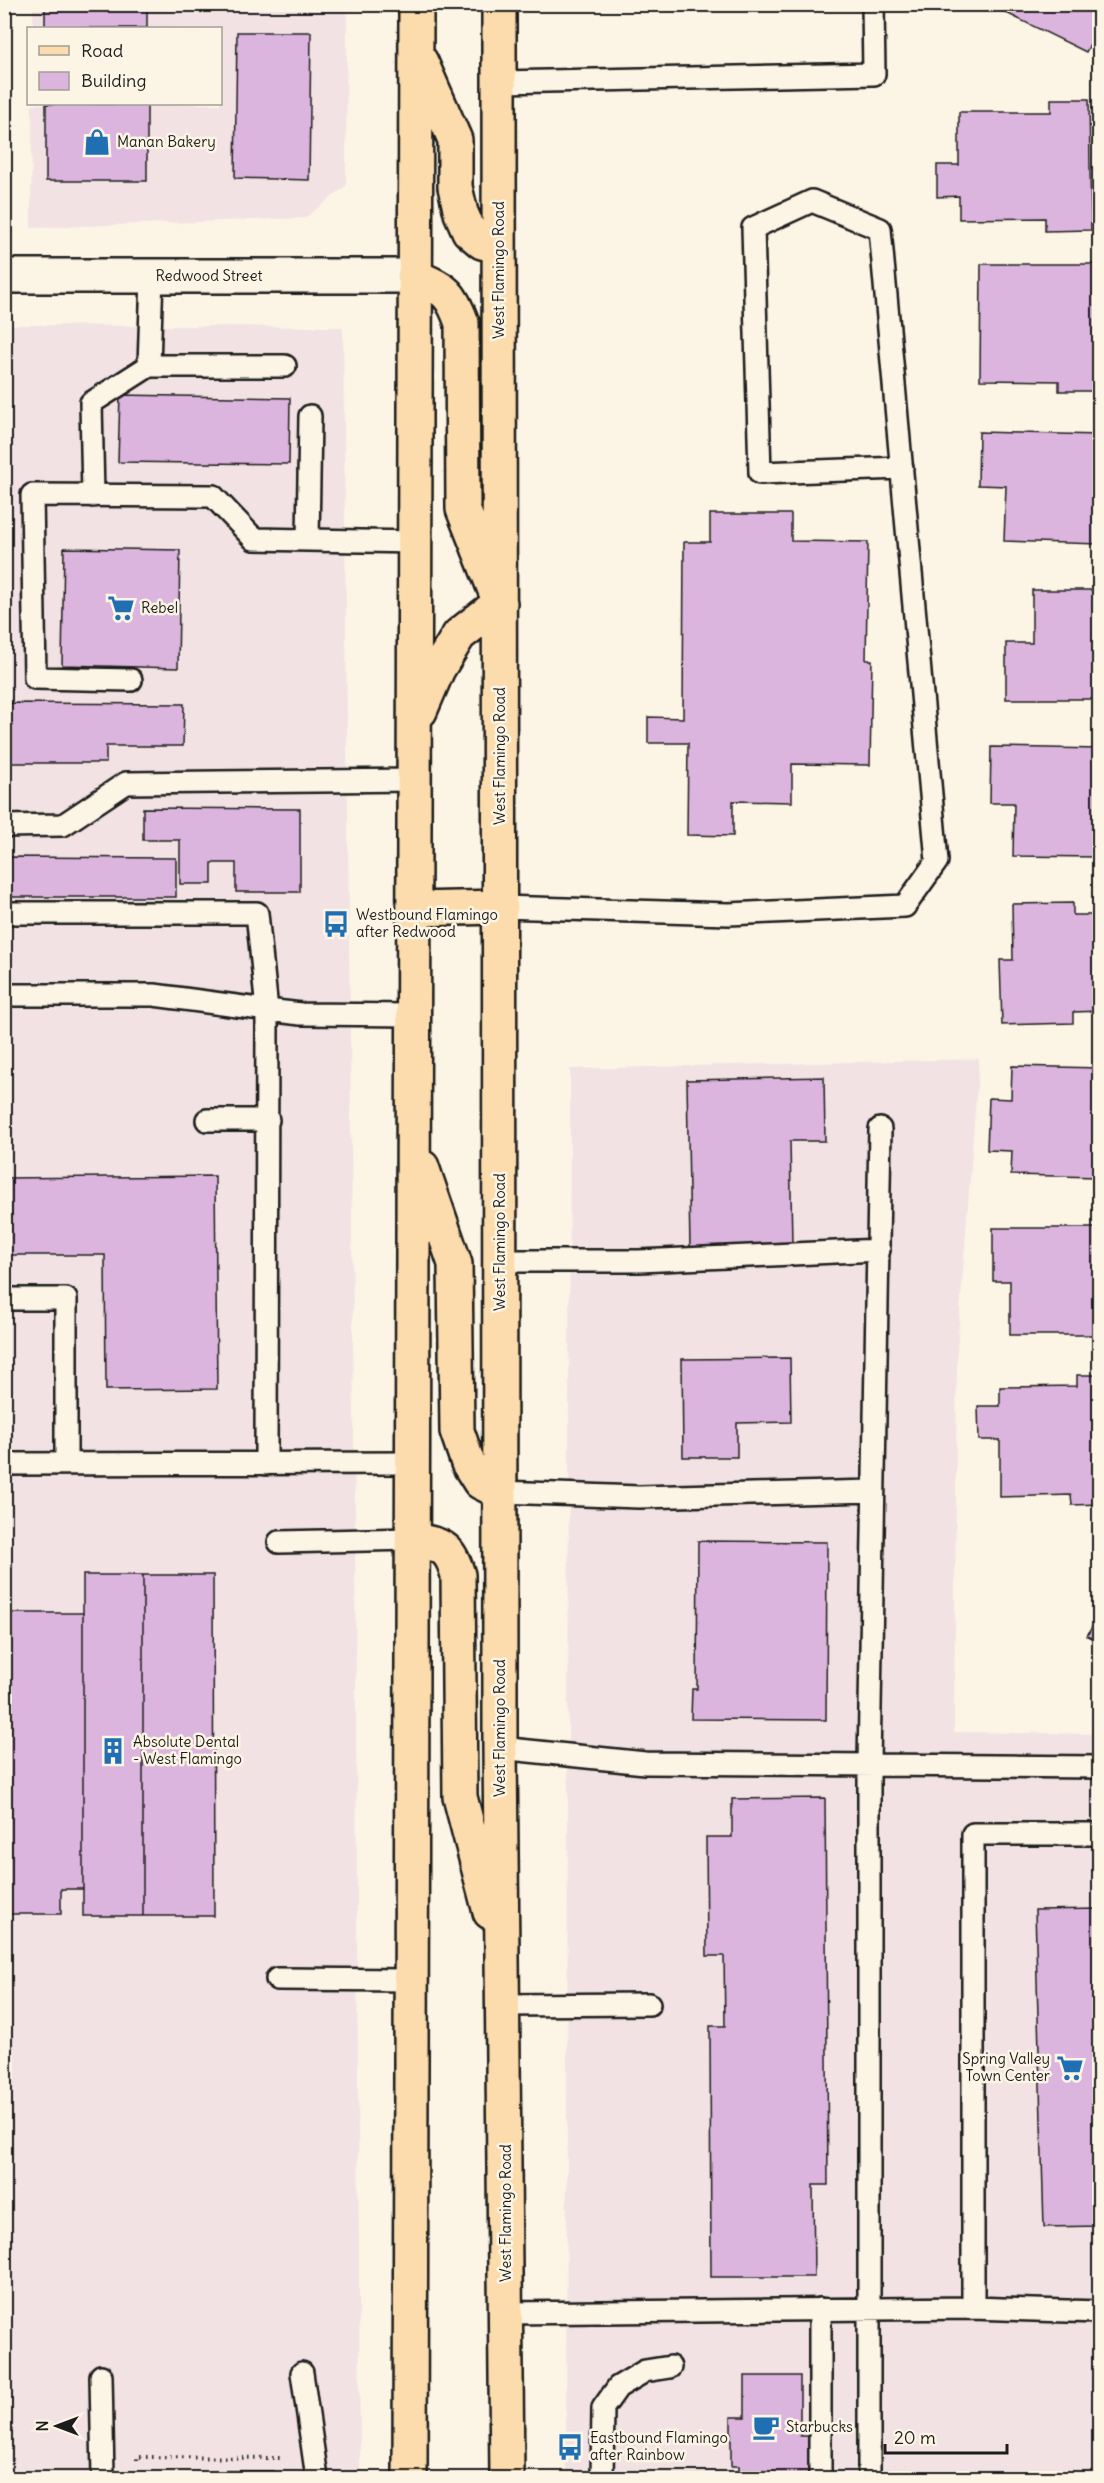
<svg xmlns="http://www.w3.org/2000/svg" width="1104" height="2483" viewBox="0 0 1104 2483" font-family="Delius,sans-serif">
<rect width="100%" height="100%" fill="#fcf5e5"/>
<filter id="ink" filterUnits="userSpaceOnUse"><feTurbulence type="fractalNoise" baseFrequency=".0167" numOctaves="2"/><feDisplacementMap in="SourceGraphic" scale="12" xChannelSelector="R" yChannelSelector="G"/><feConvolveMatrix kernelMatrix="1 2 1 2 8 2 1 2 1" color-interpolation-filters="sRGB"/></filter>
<g filter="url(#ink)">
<path fill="#f2e2e3" d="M33 5H347L346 186 305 218 31 228 32 104H220V28H33Z
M5 325 343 327 355 1529 360 2478H5Z
M979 1059 957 1351 954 1732 1099 1734V2478H566L570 1069Z"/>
<path fill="#dcb5de" stroke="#1c1c1c" stroke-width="1.5" d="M45 4H147V28H45Z
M988 4H1100V24L1086 52Z
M237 32H311L309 180 235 178Z
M1051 99H1089L1091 230 1045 231V218L959 219V196L937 197V165H959V112H1051Z
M46 104H147V181H46Z
M981 264H1100V391H1059V381L980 380Z
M120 395 290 398 289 464 118 462Z
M979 432 1100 435V544L1004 541 1006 486 978 485Z
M710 514H791V541L868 542 866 660H872L870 765 792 764V802L733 801V836L687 835 688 743H648V717L683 718 684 542H710Z
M64 548 180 550 178 668 62 665Z
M1032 590H1100V699H1006V643H1032Z
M4 703 184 704 183 746H106V763H4Z
M991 747 1100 749V867L1099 857 1013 856 1014 803H990Z
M143 808 300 809V892H236V863H212V884H180V840H143Z
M4 857 176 858V897H4Z
M1073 903V915H1100V1011L1073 1012V1023L1002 1025 1000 960H1013L1012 904Z
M1012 1066 1100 1068V1187L1099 1177 1011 1175 1012 1151 987 1150 989 1098 1011 1099Z
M824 1077 825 1141H790L792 1244 690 1247 687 1080Z
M215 1176 217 1389 106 1390 105 1255H5L4 1178Z
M1098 1217 1100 1335H1010V1281H993V1228H1098Z
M790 1358 791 1422 737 1423V1457H683L682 1359Z
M1077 1375H1100V1504L1072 1505 1071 1495 1000 1497V1440H979L978 1406H1000V1387L1077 1386Z
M698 1541 827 1542 826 1720 691 1719 692 1689H697Z
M83 1575H143V1916H83Z
M143 1575H213L214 1916H143Z
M1100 1612V1642L1087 1636Z
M4 1613H83V1889H61V1914H4Z
M825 1798 828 2185H813L814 2277H711L710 2026H725L724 1956H707L706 1837H732V1799Z
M1100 1909V2226L1044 2227 1035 1910Z
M745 2376H800V2436H813V2478H739V2466H731V2417H745Z
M217 2471H273V2478H217Z"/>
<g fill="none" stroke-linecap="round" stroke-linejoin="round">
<defs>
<path id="service" d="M498 82 874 74 873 4
M149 366H285
M93 496 91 403 149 366 152 276
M308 540 310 416
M131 680 35 678 32 495 213 496 254 539 415 542
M4 826 63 825 126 783 416 780
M501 907 729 914 905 906 937 861 880 229 812 201 753 228 760 473 902 468
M4 913H257L267 1010 154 995H4
M207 1120H268
M500 1261H639L879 1250
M4 1299H66V1464
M4 1464 412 1463
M266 1464 267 1010 301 1014 413 1015
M500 1492 639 1497 873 1491
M279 1542 412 1539
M500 1748 645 1763 1100 1767
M277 1979 411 1980
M504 2005 649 2004
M973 2308V1834H1100
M820 2309V2478
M506 2313 973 2308 1100 2312
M302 2373 317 2478
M101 2376 103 2478
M602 2478 603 2408 618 2387 645 2371 670 2367
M869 2478V1764L880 1129"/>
<path id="tertiary" d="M4 276H414"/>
<path id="primary" d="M499 4 500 1748 507 2478
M421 62 455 140V187L461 213 469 231 482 242 498 246
M414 276C445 290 450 290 462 323L463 509 500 603 459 635 438 669 420 711
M414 909 501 907
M422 1167 455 1264 457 1431 468 1463 480 1482 500 1492
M412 1539C441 1546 449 1544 458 1575L460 1797 490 1912
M410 2478 416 4"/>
</defs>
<use href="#service" stroke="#1c1c1c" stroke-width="26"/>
<use href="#tertiary" stroke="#1c1c1c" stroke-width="38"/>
<use href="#primary" stroke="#1c1c1c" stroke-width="38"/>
<path stroke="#1c1c1c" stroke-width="4" stroke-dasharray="1.5 4.5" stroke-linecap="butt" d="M137 2460V2457L283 2458"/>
<use href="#service" stroke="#fcf5e5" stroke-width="21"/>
<use href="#tertiary" stroke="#fcf5e5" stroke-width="33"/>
<use href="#primary" stroke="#fcdcac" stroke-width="33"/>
</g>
</g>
<defs>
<symbol id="shop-bare" viewBox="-9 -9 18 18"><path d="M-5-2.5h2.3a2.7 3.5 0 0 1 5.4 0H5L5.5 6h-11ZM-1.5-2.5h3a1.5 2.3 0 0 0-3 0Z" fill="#1f6fb2" stroke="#fcf5e5" stroke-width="2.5" paint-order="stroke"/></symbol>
<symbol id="supermarket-bare" viewBox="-9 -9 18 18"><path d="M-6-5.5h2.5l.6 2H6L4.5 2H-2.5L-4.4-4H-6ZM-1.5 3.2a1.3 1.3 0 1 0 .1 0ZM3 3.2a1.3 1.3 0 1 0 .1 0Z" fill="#1f6fb2" stroke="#fcf5e5" stroke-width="2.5" paint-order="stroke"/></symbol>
<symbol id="bus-bare" viewBox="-9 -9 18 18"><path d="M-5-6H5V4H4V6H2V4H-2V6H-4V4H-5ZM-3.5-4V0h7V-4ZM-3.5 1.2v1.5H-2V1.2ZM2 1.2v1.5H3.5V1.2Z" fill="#1f6fb2" stroke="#fcf5e5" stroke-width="2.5" paint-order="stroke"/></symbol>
<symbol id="building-bare" viewBox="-9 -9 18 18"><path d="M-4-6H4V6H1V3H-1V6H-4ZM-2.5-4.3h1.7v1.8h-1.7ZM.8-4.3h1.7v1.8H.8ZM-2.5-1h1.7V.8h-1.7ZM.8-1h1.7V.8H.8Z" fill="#1f6fb2" stroke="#fcf5e5" stroke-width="2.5" paint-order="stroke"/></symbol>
<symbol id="cafe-bare" viewBox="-9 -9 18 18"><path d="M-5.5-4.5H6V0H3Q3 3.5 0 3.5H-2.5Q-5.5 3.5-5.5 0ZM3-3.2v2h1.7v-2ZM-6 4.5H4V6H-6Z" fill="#1f6fb2" stroke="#fcf5e5" stroke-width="2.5" paint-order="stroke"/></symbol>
</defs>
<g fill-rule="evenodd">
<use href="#shop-bare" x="78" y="123" width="38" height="38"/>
<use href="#supermarket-bare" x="102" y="589" width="38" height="38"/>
<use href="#bus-bare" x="317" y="905" width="38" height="38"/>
<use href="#building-bare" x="94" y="1732" width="38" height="38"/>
<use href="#supermarket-bare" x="1051" y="2049" width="38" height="38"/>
<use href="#cafe-bare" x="747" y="2408" width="38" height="38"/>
<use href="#bus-bare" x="551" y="2428" width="38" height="38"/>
</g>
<g text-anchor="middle" stroke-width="5" stroke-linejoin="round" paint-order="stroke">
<g font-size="15" fill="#1c1c1c" stroke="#fcf5e5" text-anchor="start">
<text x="117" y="147">Manan Bakery</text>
<text x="141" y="613">Rebel</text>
<text x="356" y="920">Westbound Flamingo<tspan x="356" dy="17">after Redwood</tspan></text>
<text x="133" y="1747">Absolute Dental<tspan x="133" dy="17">- West Flamingo</tspan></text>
<text x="1050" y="2064" text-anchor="end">Spring Valley<tspan x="1050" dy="17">Town Center</tspan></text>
<text x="786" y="2432">Starbucks</text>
<text x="590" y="2443">Eastbound Flamingo<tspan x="590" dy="17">after Rainbow</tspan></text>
</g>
<g font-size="15" fill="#1c1c1c" stroke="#fcf5e5">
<text transform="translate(499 270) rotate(-90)" y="5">West Flamingo Road</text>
<text x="209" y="281">Redwood Street</text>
<text transform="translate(500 756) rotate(-90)" y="5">West Flamingo Road</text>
<text transform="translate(500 1242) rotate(-90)" y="5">West Flamingo Road</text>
<text transform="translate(500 1728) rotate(-90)" y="5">West Flamingo Road</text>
<text transform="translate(506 2213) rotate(-90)" y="5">West Flamingo Road</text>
</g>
</g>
<rect width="1104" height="2483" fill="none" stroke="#fcf5e5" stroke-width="24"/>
<rect x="12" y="12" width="1080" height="2459" fill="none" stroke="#1c1c1c" stroke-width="2" filter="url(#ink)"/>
<rect x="27" y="27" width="195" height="78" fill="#fcf5e5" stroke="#a29e95" stroke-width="1.5"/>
<rect x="39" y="46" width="30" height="9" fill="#fcdcac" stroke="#a29e95" stroke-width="1.5"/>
<text x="81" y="57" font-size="18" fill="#1c1c1c">Road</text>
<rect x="39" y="72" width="30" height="18" fill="#dcb5de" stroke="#a29e95" stroke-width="1.5"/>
<text x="81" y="87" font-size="18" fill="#1c1c1c">Building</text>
<g transform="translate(57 2426) rotate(270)" stroke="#fcf5e5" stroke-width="4.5" paint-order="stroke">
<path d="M0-4.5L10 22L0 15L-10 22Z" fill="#1c1c1c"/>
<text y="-9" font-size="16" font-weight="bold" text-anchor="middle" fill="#1c1c1c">N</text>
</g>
<path d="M885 2444v9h122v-9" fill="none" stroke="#1c1c1c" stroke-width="3"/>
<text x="894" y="2444" font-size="18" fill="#1c1c1c" stroke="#fcf5e5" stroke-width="4.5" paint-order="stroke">20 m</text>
</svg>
